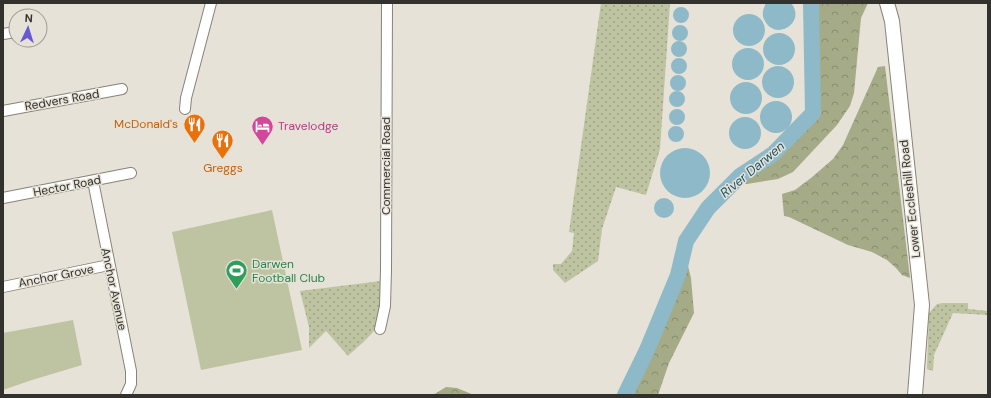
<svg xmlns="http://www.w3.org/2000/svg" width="991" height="398" viewBox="0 0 991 398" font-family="'DM Sans',sans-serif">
<defs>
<pattern id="grass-dots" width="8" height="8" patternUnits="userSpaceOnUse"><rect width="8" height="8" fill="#bec4a1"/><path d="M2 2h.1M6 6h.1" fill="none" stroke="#9ba084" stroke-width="1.8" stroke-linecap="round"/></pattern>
<pattern id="forest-crowns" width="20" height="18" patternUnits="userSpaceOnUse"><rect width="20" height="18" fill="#a5ab86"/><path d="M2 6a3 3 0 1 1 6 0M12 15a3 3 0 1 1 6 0" fill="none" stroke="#878c6e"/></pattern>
</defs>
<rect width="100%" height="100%" fill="#e7e2d7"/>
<path fill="url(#grass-dots)" d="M601 3H670L660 149 646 195 616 187 602 229 598 261 565 283 553 270V264H561L572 251 574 233 569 232Z
M381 281C381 297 383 313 376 327 373 335 355 349 348 356L326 331 309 348V327L300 291Z
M943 303H968V309L988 311V315L953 313 934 355 933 371 927 369V367L929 313 937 304Z"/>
<path fill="url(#forest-crowns)" d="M817 3H868L861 18 854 93 850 106 837 125 793 172 778 179 747 184 739 181 775 157 818 114V17Z
M885 66 910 278 902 275 896 268 887 260 872 252 848 245 789 217 784 216 782 194 795 190 811 178 833 159 843 145 878 67Z
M688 266 691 278 694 313 669 363 658 395H628Z
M663 298 644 345 620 395H617Z
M446 387 457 388 474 395H433Z"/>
<path fill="#bec4a1" d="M272 210 302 350 201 370 172 232Z
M73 320 82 365 32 380 3 390V333Z"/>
<path fill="#8eb9c9" d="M766 3H791C807 22 776 42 765 21 761 15 763 9 766 3Z
M673 15a8 8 0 1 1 16 0a8 8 0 1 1-16 0Z
M733 30a16 16 0 1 1 32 0a16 16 0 1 1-32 0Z
M672 33a8 8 0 1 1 16 0a8 8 0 1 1-16 0Z
M763 49a16 16 0 1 1 32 0a16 16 0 1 1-32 0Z
M671 49a8 8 0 1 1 16 0a8 8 0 1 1-16 0Z
M732 64a16 16 0 1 1 32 0a16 16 0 1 1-32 0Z
M671 66a8 8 0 1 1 16 0a8 8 0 1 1-16 0Z
M762 82a16 16 0 1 1 32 0a16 16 0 1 1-32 0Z
M670 83a8 8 0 1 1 16 0a8 8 0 1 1-16 0Z
M730 98a16 16 0 1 1 32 0a16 16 0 1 1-32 0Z
M669 99a8 8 0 1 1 16 0a8 8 0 1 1-16 0Z
M760 117a16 16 0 1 1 32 0a16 16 0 1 1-32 0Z
M669 117a8 8 0 1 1 16 0a8 8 0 1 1-16 0Z
M729 133a16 16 0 1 1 32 0a16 16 0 1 1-32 0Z
M668 134a8 8 0 1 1 16 0a8 8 0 1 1-16 0Z
M660 173a25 25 0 1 1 50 0a25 25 0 1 1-50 0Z
M654 208a10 10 0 1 1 20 0a10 10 0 1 1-20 0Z"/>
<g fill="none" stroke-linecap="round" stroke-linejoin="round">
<path stroke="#8eb9c9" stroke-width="16" d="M625 395 647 350 678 275 686 241 708 208 740 176 773 154 813 113 811 3"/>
<defs>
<path id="street" d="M3 34 16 32
M185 109 186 98 211 3
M3 111 122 89
M93 181 131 371V384L126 395
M3 198 131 173
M3 287 109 265
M380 329 385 306 386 270 387 3"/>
<path id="secondary" d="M887 3 892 21 922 305 915 395"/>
</defs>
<use href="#street" stroke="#888379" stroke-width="12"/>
<use href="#secondary" stroke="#888379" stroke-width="16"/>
<use href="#street" stroke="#fff" stroke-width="10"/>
<use href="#secondary" stroke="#fff" stroke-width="14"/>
</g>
<defs>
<symbol id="restaurant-pin" viewBox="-11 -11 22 30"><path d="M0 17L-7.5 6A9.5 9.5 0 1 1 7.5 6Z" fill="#e8710a" stroke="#e7e2d7"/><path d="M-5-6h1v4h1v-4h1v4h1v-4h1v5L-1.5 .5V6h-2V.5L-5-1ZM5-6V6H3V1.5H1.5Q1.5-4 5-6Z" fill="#fff"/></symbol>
<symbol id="hotel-pin" viewBox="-11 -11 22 30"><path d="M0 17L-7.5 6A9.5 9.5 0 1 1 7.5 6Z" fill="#d1479c" stroke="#e7e2d7"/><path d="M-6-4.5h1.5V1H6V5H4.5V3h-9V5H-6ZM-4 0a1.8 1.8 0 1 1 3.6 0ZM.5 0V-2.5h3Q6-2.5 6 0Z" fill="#fff"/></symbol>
<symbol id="stadium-pin" viewBox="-11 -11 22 30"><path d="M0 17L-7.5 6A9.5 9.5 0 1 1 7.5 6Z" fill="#2e9e5b" stroke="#e7e2d7"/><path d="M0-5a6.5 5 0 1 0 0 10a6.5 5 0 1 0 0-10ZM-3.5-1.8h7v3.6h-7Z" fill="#fff"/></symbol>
</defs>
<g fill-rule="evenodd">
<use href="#restaurant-pin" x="182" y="112" width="25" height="34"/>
<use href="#hotel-pin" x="250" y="114" width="25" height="34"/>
<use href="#restaurant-pin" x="210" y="128" width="25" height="34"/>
<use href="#stadium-pin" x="224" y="258" width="25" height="34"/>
</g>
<g text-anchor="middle" stroke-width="3" stroke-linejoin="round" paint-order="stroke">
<g font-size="12" fill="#33312d" stroke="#e7e2d7">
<text transform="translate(62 100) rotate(-10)" y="4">Redvers Road</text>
<text transform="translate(386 166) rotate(-90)" y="4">Commercial Road</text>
<text transform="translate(67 186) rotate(-11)" y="4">Hector Road</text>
<text transform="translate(910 199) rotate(-96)" y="4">Lower Eccleshill Road</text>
<text transform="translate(56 276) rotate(-11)" y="4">Anchor Grove</text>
<text transform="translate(114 289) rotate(78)" y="4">Anchor Avenue</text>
</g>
<g font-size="12" fill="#c56008" stroke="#e7e2d7" text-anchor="end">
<text x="178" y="128">McDonald's</text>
<text x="223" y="172" text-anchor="middle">Greggs</text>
</g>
<g font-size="12" fill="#b23c85" stroke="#e7e2d7" text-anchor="start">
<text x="278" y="130">Travelodge</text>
</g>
<g font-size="12" fill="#27864d" stroke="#e7e2d7" text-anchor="start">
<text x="252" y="268">Darwen<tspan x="252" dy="14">Football Club</tspan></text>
</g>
<g font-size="13" font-style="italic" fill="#1a5466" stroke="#e7e2d7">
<text transform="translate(752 169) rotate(-40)" y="5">River Darwen</text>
</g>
</g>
<rect width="991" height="398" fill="none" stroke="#33312d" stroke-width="8"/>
<g transform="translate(28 28) rotate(4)"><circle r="19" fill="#e7e2d7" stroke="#9f9b93"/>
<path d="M0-3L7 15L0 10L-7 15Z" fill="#6a58d2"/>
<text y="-6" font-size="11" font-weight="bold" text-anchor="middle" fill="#33312d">N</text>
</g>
</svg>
